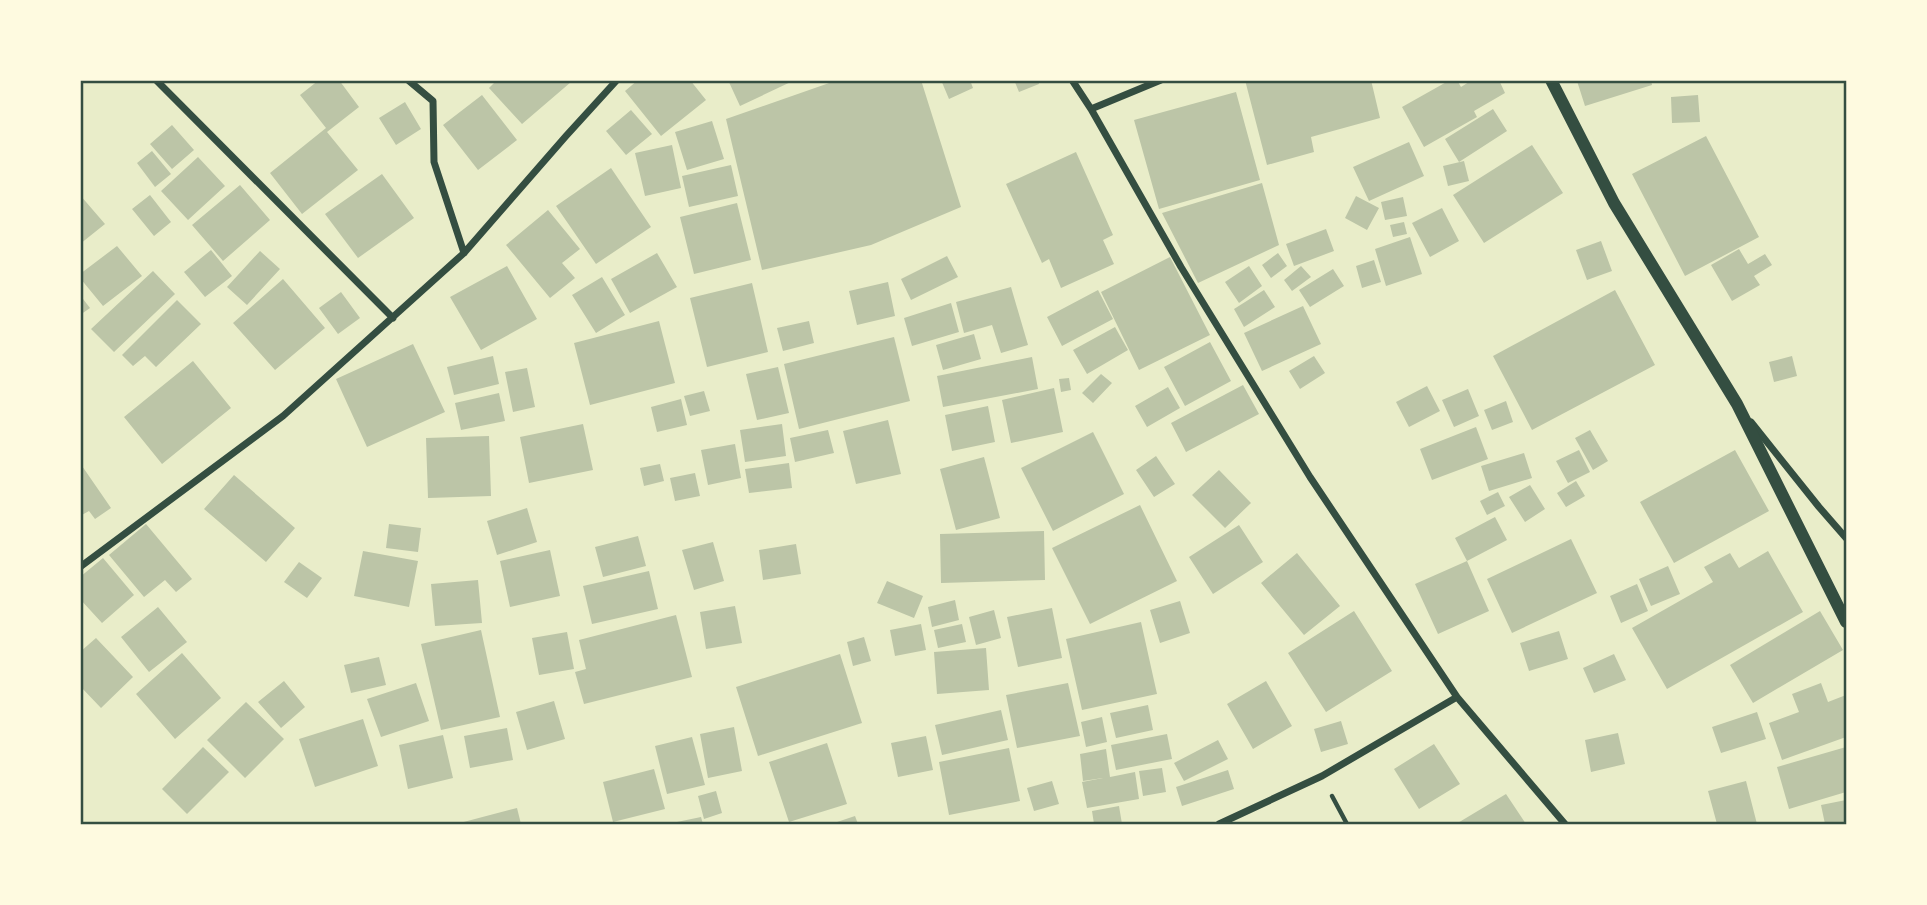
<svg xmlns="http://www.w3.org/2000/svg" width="1927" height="905" viewBox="0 0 1927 905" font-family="'IBM Plex Sans',sans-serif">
<rect width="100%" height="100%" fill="#e9edc9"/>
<path fill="#bcc5a7" d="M319 80H339L359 107 327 132 358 170 302 214 270 173 326 128 300 95Z
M497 80H569L571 82 522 124 489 88Z
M638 80H690L706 100 661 136 625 91Z
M728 80H795L740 106Z
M831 80H921L961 207 871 245 762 270 726 119 832 82Z
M941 80H970L973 88 949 99Z
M1014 80H1038L1039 84 1019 92Z
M1245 80H1371L1380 118 1311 137 1314 152 1267 165Z
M1450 80H1457L1461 87 1472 80H1499L1505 93 1474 111 1477 117 1424 147 1402 107Z
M1580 80H1651L1652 85 1585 106 1577 81Z
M1236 92 1260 180 1159 209 1134 120Z
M482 95 517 140 478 170 443 125Z
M1698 95 1700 122 1672 123 1671 97Z
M405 102 421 129 396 145 379 118Z
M1493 109 1507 131 1459 162 1445 139Z
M631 110 652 134 626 155 606 131Z
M712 121 724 159 687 170 675 132Z
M172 125 194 150 172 169 150 144Z
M1706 136 1759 237 1685 276 1632 174Z
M1409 142 1424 176 1369 201 1353 167Z
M672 145 681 188 645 196 635 153Z
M1532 145 1563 193 1484 243 1453 195Z
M152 151 171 174 155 187 137 163Z
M1076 152 1113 235 1103 240 1114 264 1061 288 1049 259 1042 263 1006 184Z
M198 157 225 186 188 220 161 191Z
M1464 161 1469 181 1448 186 1443 166Z
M731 165 738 196 689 207 682 176Z
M611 168 651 227 596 264 556 206Z
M382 174 414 218 358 258 325 214Z
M1262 183 1279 245 1198 283 1162 213Z
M240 185 270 220 223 261 192 225Z
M80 195 105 224 80 244Z
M150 195 171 222 154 236 132 209Z
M1356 196 1379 208 1367 230 1345 218Z
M1403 197 1407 216 1385 220 1381 202Z
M737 203 751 260 694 274 680 217Z
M1442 208 1459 241 1430 257 1412 223Z
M548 210 580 249 562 263 575 278 550 298 506 245Z
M1404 222 1407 234 1393 237 1390 225Z
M1326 229 1334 251 1294 266 1286 244Z
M1410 237 1422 274 1386 286 1375 249Z
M1601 241 1612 271 1587 280 1576 250Z
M117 246 142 276 103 306 80 278V274Z
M1739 249 1748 264 1765 254 1772 265 1754 276 1760 285 1732 301 1711 265Z
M211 250 232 276 205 297 184 272Z
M260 251 280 269 247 305 227 287Z
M657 253 677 287 630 313 611 279Z
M1278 253 1287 266 1271 278 1262 265Z
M947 256 958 277 911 300 901 279Z
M1170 257 1210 335 1139 370 1101 292Z
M1374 260 1381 282 1362 288 1356 266Z
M507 266 537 319 481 350 450 297Z
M1249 266 1262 286 1239 303 1225 282Z
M1301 266 1311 277 1292 291 1284 280Z
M1333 269 1344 286 1310 307 1299 290Z
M153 271 175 294 114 352 91 329Z
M602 277 625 315 596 333 572 295Z
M283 279 325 328 275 370 233 323Z
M888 282 895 316 857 325 849 291Z
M752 283 768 352 707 367 690 298Z
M1011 287 1028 345 1001 353 992 325 964 333 956 302Z
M1098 290 1113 319 1062 346 1047 317Z
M1264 290 1275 307 1244 327 1234 309Z
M1615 290 1655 365 1532 430 1493 356Z
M341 292 360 318 338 334 319 308Z
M80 295 90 308 80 315Z
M177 300 201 324 156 367 145 356 133 366 122 355Z
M951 303 959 332 912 346 904 318Z
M1303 306 1321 344 1262 371 1244 333Z
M659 321 675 383 590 405 574 343Z
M809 321 814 343 783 351 777 328Z
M1115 327 1128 350 1087 374 1073 350Z
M974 334 981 359 943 370 936 345Z
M894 337 910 401 799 429 784 364Z
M1210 342 1231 381 1185 406 1164 367Z
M413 344 445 412 367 447 336 379Z
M493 356 499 384 454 395 447 367Z
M1314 356 1325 373 1300 389 1289 371Z
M1792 356 1797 376 1774 382 1769 362Z
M1032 357 1038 389 943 407 937 376Z
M193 361 231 408 162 464 124 417Z
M778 367 789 413 757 420 746 374Z
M527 368 535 407 513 412 505 372Z
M1101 374 1112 383 1093 403 1082 393Z
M1069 378 1071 390 1061 392 1059 379Z
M1243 385 1259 414 1186 452 1171 423Z
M1427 386 1440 411 1409 427 1396 402Z
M1168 387 1180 408 1147 427 1135 406Z
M1054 388 1063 432 1011 443 1002 400Z
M1468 389 1479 416 1454 427 1442 400Z
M704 391 710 411 690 416 684 396Z
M499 393 505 421 461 430 455 403Z
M681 399 687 425 657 432 651 407Z
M1506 401 1513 422 1492 430 1484 410Z
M988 406 995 442 952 451 945 415Z
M888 420 901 474 856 484 843 431Z
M583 424 593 470 529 483 520 437Z
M782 424 786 456 745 462 740 430Z
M1476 427 1488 459 1432 480 1420 449Z
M828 430 834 453 795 462 790 438Z
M1590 430 1608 461 1593 470 1575 438Z
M1093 432 1124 494 1053 531 1021 468Z
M489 436 491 496 428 498 426 438Z
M735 444 741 478 708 485 701 450Z
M1579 450 1590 472 1568 483 1556 461Z
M1735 450 1769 511 1674 563 1640 502Z
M1524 453 1532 478 1489 491 1481 466Z
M1156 456 1175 484 1154 497 1136 470Z
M984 457 1000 518 956 530 940 469Z
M80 463 111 508 95 519 89 511 80 516Z
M789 463 792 488 749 493 745 469Z
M660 464 664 481 644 486 640 468Z
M1219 470 1251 503 1225 528 1192 495Z
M695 473 700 496 675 501 670 478Z
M234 475 295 528 266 562 204 509Z
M1576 481 1585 496 1566 507 1557 493Z
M1530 485 1545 509 1525 522 1509 497Z
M1498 492 1505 506 1487 515 1480 501Z
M1140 505 1177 581 1090 624 1052 548Z
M527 508 537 542 497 555 487 521Z
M1495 517 1507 540 1467 561 1455 538Z
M146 524 192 579 176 592 165 580 144 597 109 555Z
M389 524 421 528 418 552 386 548Z
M1239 525 1263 562 1213 594 1189 557Z
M1044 531 1045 580 941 583 940 534Z
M638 536 646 566 603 577 595 547Z
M1571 539 1597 593 1512 633 1487 579Z
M713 542 724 581 694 590 682 550Z
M796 544 801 574 763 580 759 550Z
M550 550 560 596 510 607 500 561Z
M363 551 418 561 409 607 354 596Z
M1768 551 1803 612 1667 689 1632 628 1713 582 1704 567 1730 553 1739 568Z
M1297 553 1340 606 1304 635 1261 583Z
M103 558 134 595 102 623 80 599V577Z
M1467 561 1489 611 1438 634 1415 584Z
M299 562 322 578 307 598 284 582Z
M1668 566 1680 594 1651 606 1639 579Z
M649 571 658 609 592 624 583 586Z
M478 580 482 623 435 626 431 584Z
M887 581 923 596 914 618 877 603Z
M1637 584 1648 611 1621 623 1610 596Z
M955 600 959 620 932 627 928 607Z
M1180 601 1190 633 1160 643 1150 610Z
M735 606 742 643 706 649 700 612Z
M158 607 187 642 149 672 121 637Z
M1052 608 1062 658 1018 667 1007 617Z
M994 610 1001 638 976 645 969 617Z
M1354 611 1392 671 1326 712 1288 653Z
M1820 611 1843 650 1753 703 1730 665Z
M676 615 692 677 584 704 575 672 586 669 579 640Z
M1141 622 1157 694 1082 710 1066 639Z
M921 624 926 650 895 656 890 630Z
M962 624 966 642 938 648 934 630Z
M481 630 500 717 441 730 421 644Z
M1559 631 1568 659 1529 671 1520 643Z
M567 632 574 669 539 675 532 638Z
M864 637 871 661 853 666 847 642Z
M96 638 133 677 101 708 80 686V652Z
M986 648 989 690 937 694 934 652Z
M182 653 221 698 175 739 136 694Z
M840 654 862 723 758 756 736 687Z
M1614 654 1626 680 1594 693 1583 668Z
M379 657 386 685 351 693 344 665Z
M284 681 305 707 281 728 258 702Z
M1266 681 1292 726 1253 749 1227 704Z
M416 683 429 721 381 737 367 699Z
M1068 683 1080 736 1017 748 1006 695Z
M1821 683 1828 702 1846 695V737L1782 760 1769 723 1799 712 1792 694Z
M554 701 565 739 527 750 516 712Z
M246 702 284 739 245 778 207 740Z
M1148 705 1153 730 1116 738 1110 713Z
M1001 710 1008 740 942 755 935 725Z
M1757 712 1766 739 1721 753 1712 727Z
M1102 717 1107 742 1086 747 1081 722Z
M363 719 378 766 315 787 299 739Z
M1341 721 1348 744 1321 752 1314 729Z
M734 727 742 771 708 778 700 734Z
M507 728 513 760 470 768 464 736Z
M1618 733 1625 764 1591 772 1585 740Z
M1167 734 1172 759 1116 770 1111 745Z
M443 735 453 778 408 789 399 745Z
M926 736 933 770 898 777 891 743Z
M692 737 705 785 667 794 655 746Z
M1218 740 1228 759 1184 781 1174 763Z
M827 743 847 804 789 822 769 762Z
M1434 744 1460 784 1419 809 1394 769Z
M203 747 229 772 187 814 162 789Z
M1846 747V792L1789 809 1777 767Z
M1009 748 1020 801 949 815 939 762Z
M1106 749 1110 777 1135 772 1139 799 1087 808 1082 782 1103 778 1083 781 1080 754Z
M1162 768 1166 792 1143 796 1139 771Z
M654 769 665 809 613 822 603 782Z
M1228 770 1234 789 1182 806 1176 787Z
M1052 781 1059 804 1034 811 1027 788Z
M1746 781 1757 824H1717L1708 791Z
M716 791 722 813 704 819 698 796Z
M1506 794 1526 824H1456Z
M1846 800V824H1825L1821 805Z
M1119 806 1122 824H1094L1092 811Z
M517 808 521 824H456Z
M855 816 858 824H831Z
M701 817 703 824H672V823Z"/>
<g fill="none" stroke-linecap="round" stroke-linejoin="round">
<path stroke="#344e41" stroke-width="4.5" d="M1332 796 1347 824"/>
<path stroke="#344e41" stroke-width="7" d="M156 80 393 318
M408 80 433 101 434 162 464 253
M1072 80 1091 109 1181 267 1310 477 1457 697 1322 776 1219 824
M1091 109 1161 80
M1751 422 1819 507 1846 538
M80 567 283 416 464 253 566 136 617 80
M1457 697 1565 824"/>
<path stroke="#344e41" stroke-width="12" d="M1551 80 1614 203 1737 404 1846 622"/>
</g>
<rect width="1927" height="905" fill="none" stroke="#fefae0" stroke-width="164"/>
<rect x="82" y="82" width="1763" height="741" fill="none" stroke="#344e41" stroke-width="2.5"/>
</svg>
